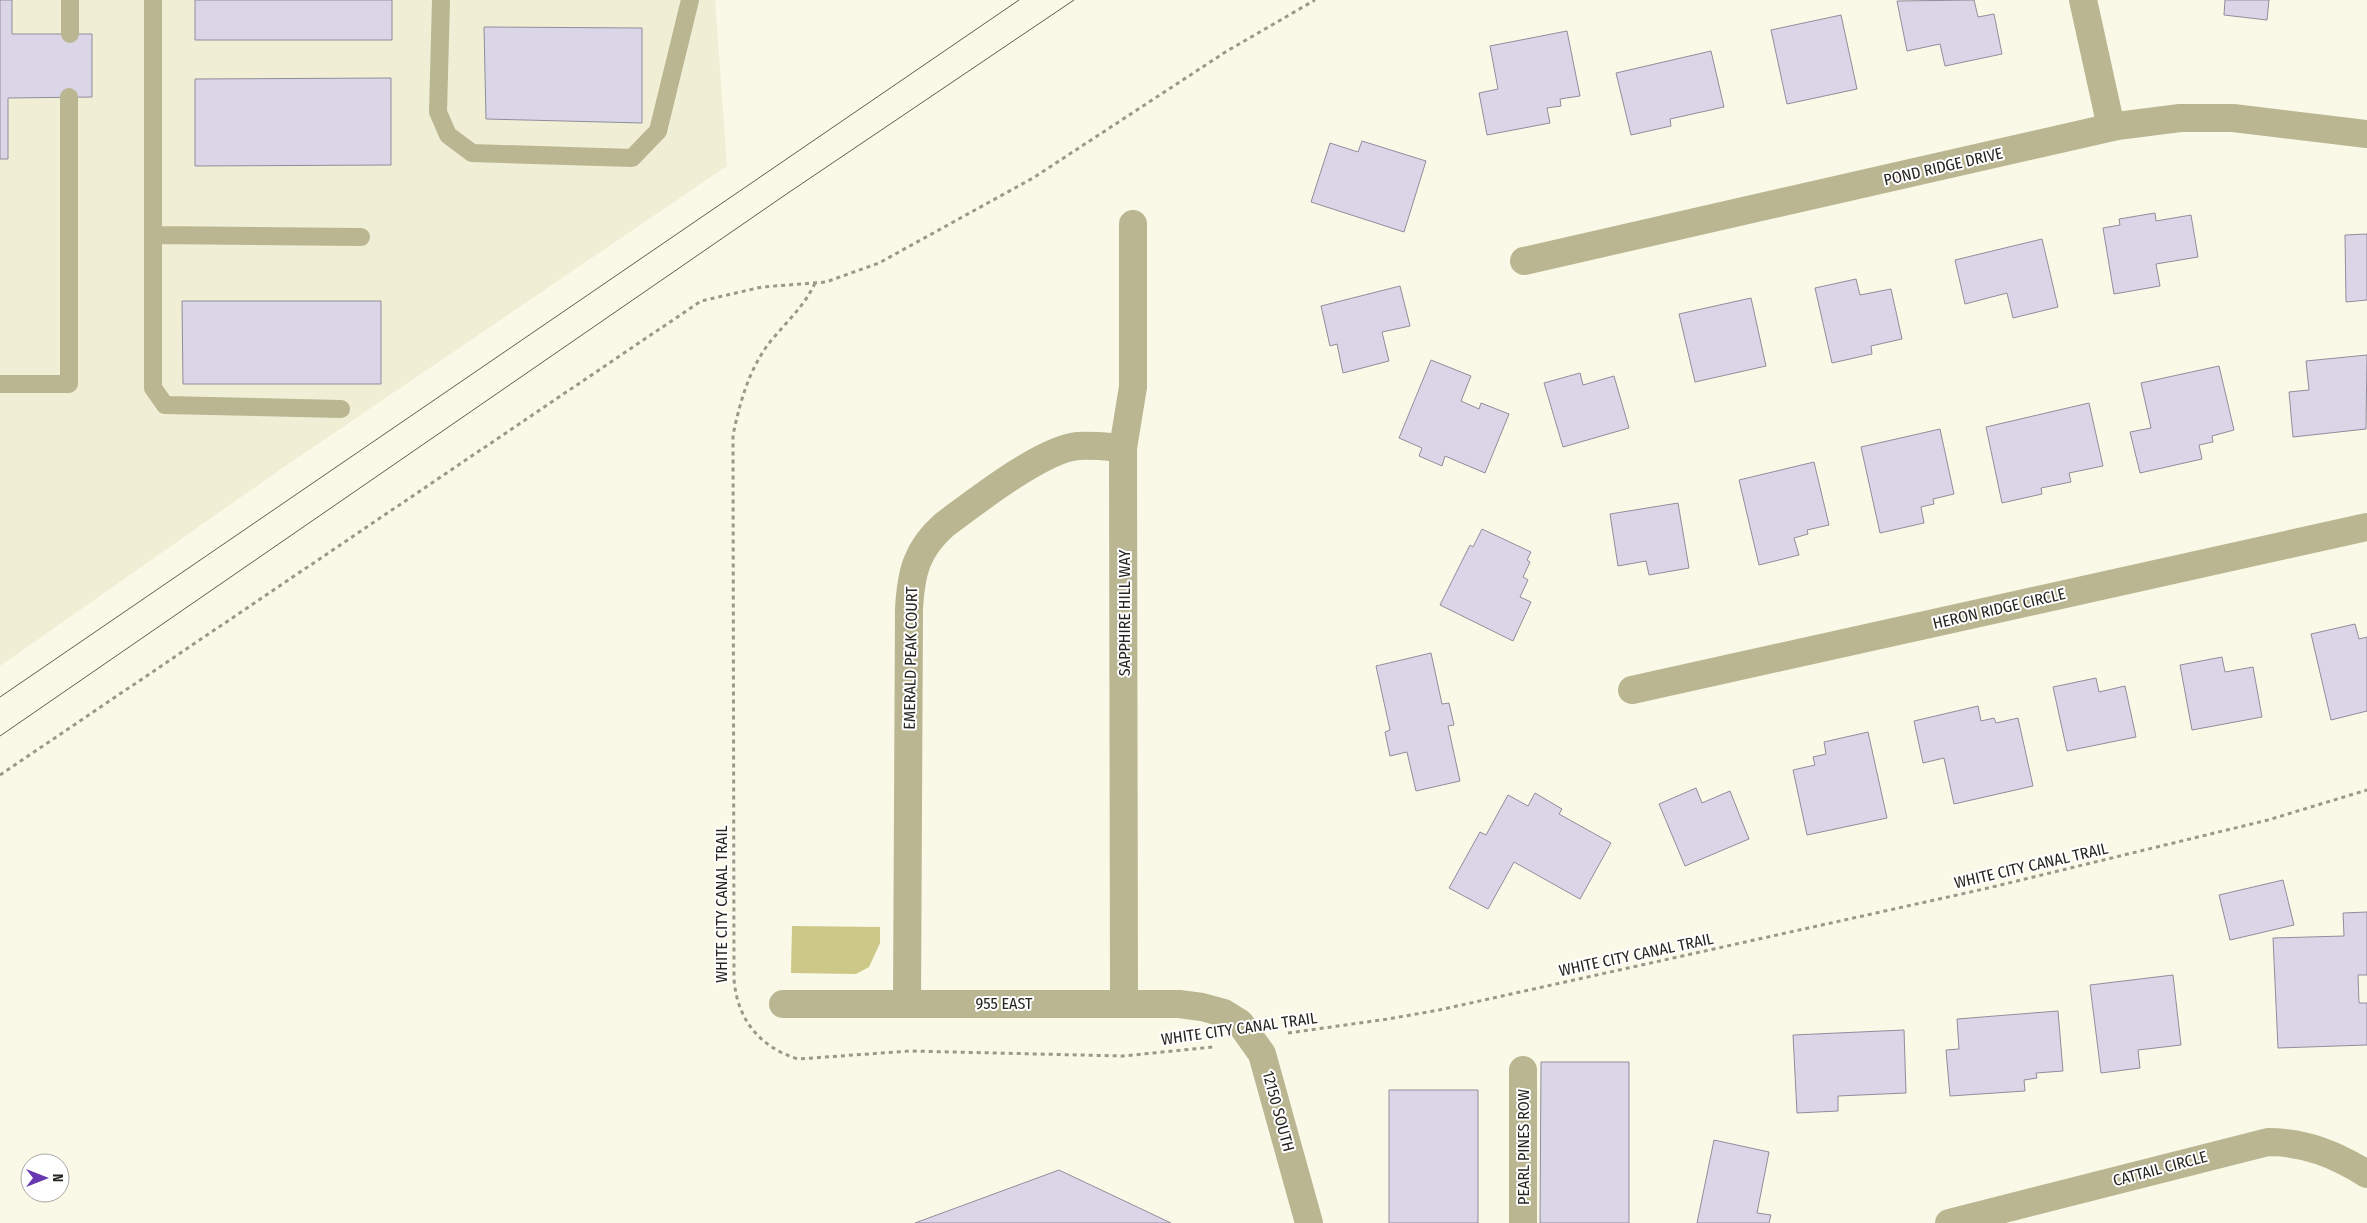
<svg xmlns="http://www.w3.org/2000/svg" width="2367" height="1223" viewBox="0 0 2367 1223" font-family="'Fira Sans Condensed',sans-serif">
<rect width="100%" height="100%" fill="#faf9e7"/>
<path fill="#f0eed5" d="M0 0H715L727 166 281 469 0 666Z"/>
<path fill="#cdc888" d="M792 926 880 927V943L869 967 856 974 791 973Z"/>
<path fill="#dad6e7" stroke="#908d9c" d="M0 0H12V34H92V97L8 98V159H0Z
M195 0H392V40H195Z
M1974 0 1978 17 1994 14 2002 54 1945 66 1940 44 1907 51 1897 1Z
M2225 0H2269L2267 20 2224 15Z
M1841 15 1857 89 1787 104 1771 30Z
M484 27 642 28V123L486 119Z
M1567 31 1580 96 1560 99 1561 106 1547 108 1550 123 1487 135 1479 93 1498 89 1490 46Z
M1711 51 1724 107 1670 119 1671 126 1631 135 1616 73Z
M391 78V165L195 166V79Z
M1362 141 1426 161 1404 232 1311 202 1330 143 1358 152Z
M2155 213 2156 221 2191 215 2198 257 2156 264 2160 286 2114 294 2103 228 2120 225 2119 219Z
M2367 234V300L2346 302 2345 235Z
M2042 239 2058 307 2013 318 2007 293 1965 304 1955 260Z
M1856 279 1860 295 1891 289 1902 339 1871 346 1872 354 1832 363 1815 288Z
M1400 286 1410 326 1382 332 1389 361 1343 373 1337 344 1330 346 1321 306Z
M1751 298 1766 366 1695 382 1679 314Z
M182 301H381V384H183Z
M2367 355 2366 429 2293 437 2289 392 2309 390 2306 361Z
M1431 360 1471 376 1461 401 1479 409 1481 403 1509 414 1485 473 1445 456 1442 466 1419 456 1422 448 1399 438Z
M2219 366 2234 430 2212 436 2213 442 2199 445 2202 459 2140 473 2130 432 2151 428 2141 383Z
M1580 373 1583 385 1614 376 1629 428 1563 447 1544 383Z
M2089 403 2103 466 2069 473 2071 482 2041 488 2042 494 2002 503 1986 427Z
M1940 429 1954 494 1933 499 1934 504 1921 507 1924 523 1880 533 1861 447Z
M1814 462 1829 525 1807 530 1808 534 1794 538 1799 555 1759 565 1739 480Z
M1678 503 1689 568 1649 575 1646 561 1618 566 1610 514Z
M1482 529 1531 552 1527 560 1530 562 1523 577 1528 580 1520 597 1531 602 1513 641 1440 605 1470 545 1473 547Z
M2355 624 2359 639 2367 637V711L2331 720 2311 634Z
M1431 653 1442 704 1449 703 1454 725 1448 726 1460 781 1416 791 1407 752 1390 756 1385 732 1390 730 1376 666Z
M2222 657 2225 672 2253 667 2262 717 2192 730 2180 665Z
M2096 678 2099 692 2125 686 2136 737 2067 751 2053 687Z
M1978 706 1981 721 1994 718 1996 723 2018 718 2033 786 1954 804 1944 758 1923 763 1914 721Z
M1868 732 1887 818 1807 835 1793 770 1815 765 1813 757 1826 754 1824 742Z
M1696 788 1702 803 1730 791 1749 839 1685 866 1659 804Z
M1535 793 1562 809 1559 814 1611 843 1580 899 1514 862 1488 909 1449 888 1480 832 1486 835 1508 795 1528 806Z
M2283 880 2294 925 2230 940 2219 895Z
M2367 912V975H2358L2359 1003H2367V1045L2278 1048 2273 938 2344 936 2343 913Z
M2173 975 2181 1045 2138 1050 2140 1068 2101 1073 2090 985Z
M2058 1011 2063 1071 2036 1073 2037 1078 2024 1080 2025 1091 1950 1096 1946 1050 1959 1049 1957 1019Z
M1904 1030 1906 1093 1838 1096V1111L1797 1113 1793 1035Z
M1541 1062H1629V1223H1540Z
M1389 1090H1478V1223H1389Z
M1714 1140 1769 1152 1757 1213 1771 1215 1769 1223H1697Z
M1059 1170 1171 1223H915Z"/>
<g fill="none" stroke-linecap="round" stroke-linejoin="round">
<path stroke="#99988b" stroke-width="3" stroke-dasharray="4 4" stroke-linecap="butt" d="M815 283C804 307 786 322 770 342 749 369 740 402 733 435L734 979C737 1019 759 1047 798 1059L910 1051 1123 1056 1213 1047
M0 775 701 301 762 287 826 282 879 263 1033 178 1227 51 1315 0
M1288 1033 1388 1019 1439 1010 1984 889 2268 820 2367 790"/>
<path stroke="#b9b691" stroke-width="18" d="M153 0V388L165 405 341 409
M441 0 438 112 448 135 472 153 632 158 658 131 690 0
M70 34V0
M153 235 361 237
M0 384H69V97"/>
<path stroke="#b9b691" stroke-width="28" d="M2083 0 2111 127
M1524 261 2117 126 2180 118H2233L2367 134
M1632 690 2367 527
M1124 1003 1123 448 1133 387V224
M783 1004H1179L1202 1007 1224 1013 1240 1023 1262 1054 1309 1223
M907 1004 909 609C911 573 916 550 944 525 974 503 1042 449 1078 446 1093 445 1109 447 1123 448
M1523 1070V1223
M1949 1223 2268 1142C2306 1142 2336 1155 2367 1174"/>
<path stroke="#5e5d54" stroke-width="1" d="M0 697 1019 0
M0 736 788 193 1074 0"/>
</g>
<g text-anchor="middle" stroke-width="4" stroke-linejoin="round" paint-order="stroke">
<g font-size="16" fill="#26251f" stroke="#fff">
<text transform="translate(1943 166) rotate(-13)" y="6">POND RIDGE DRIVE</text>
<text transform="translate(1999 608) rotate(-13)" y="6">HERON RIDGE CIRCLE</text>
<text transform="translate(1124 613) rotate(-90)" y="6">SAPPHIRE HILL WAY</text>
<text transform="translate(910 658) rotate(-89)" y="6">EMERALD PEAK COURT</text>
<text transform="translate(2031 865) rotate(-13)" y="6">WHITE CITY CANAL TRAIL</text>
<text transform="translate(721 904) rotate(-90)" y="6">WHITE CITY CANAL TRAIL</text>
<text transform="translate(1636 954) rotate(-12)" y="6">WHITE CITY CANAL TRAIL</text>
<text x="1004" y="1009">955 EAST</text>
<text transform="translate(1239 1028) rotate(-8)" y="6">WHITE CITY CANAL TRAIL</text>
<text transform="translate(1279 1111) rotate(75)" y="6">12150 SOUTH</text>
<text transform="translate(1523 1147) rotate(-90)" y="6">PEARL PINES ROW</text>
<text transform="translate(2160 1168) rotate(-15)" y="6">CATTAIL CIRCLE</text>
</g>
</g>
<g transform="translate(45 1178) rotate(90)"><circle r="24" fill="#ffffff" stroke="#a8a8a5"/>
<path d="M0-4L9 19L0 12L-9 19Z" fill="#6738af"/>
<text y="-8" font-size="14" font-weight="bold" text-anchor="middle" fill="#26251f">N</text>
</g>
</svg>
